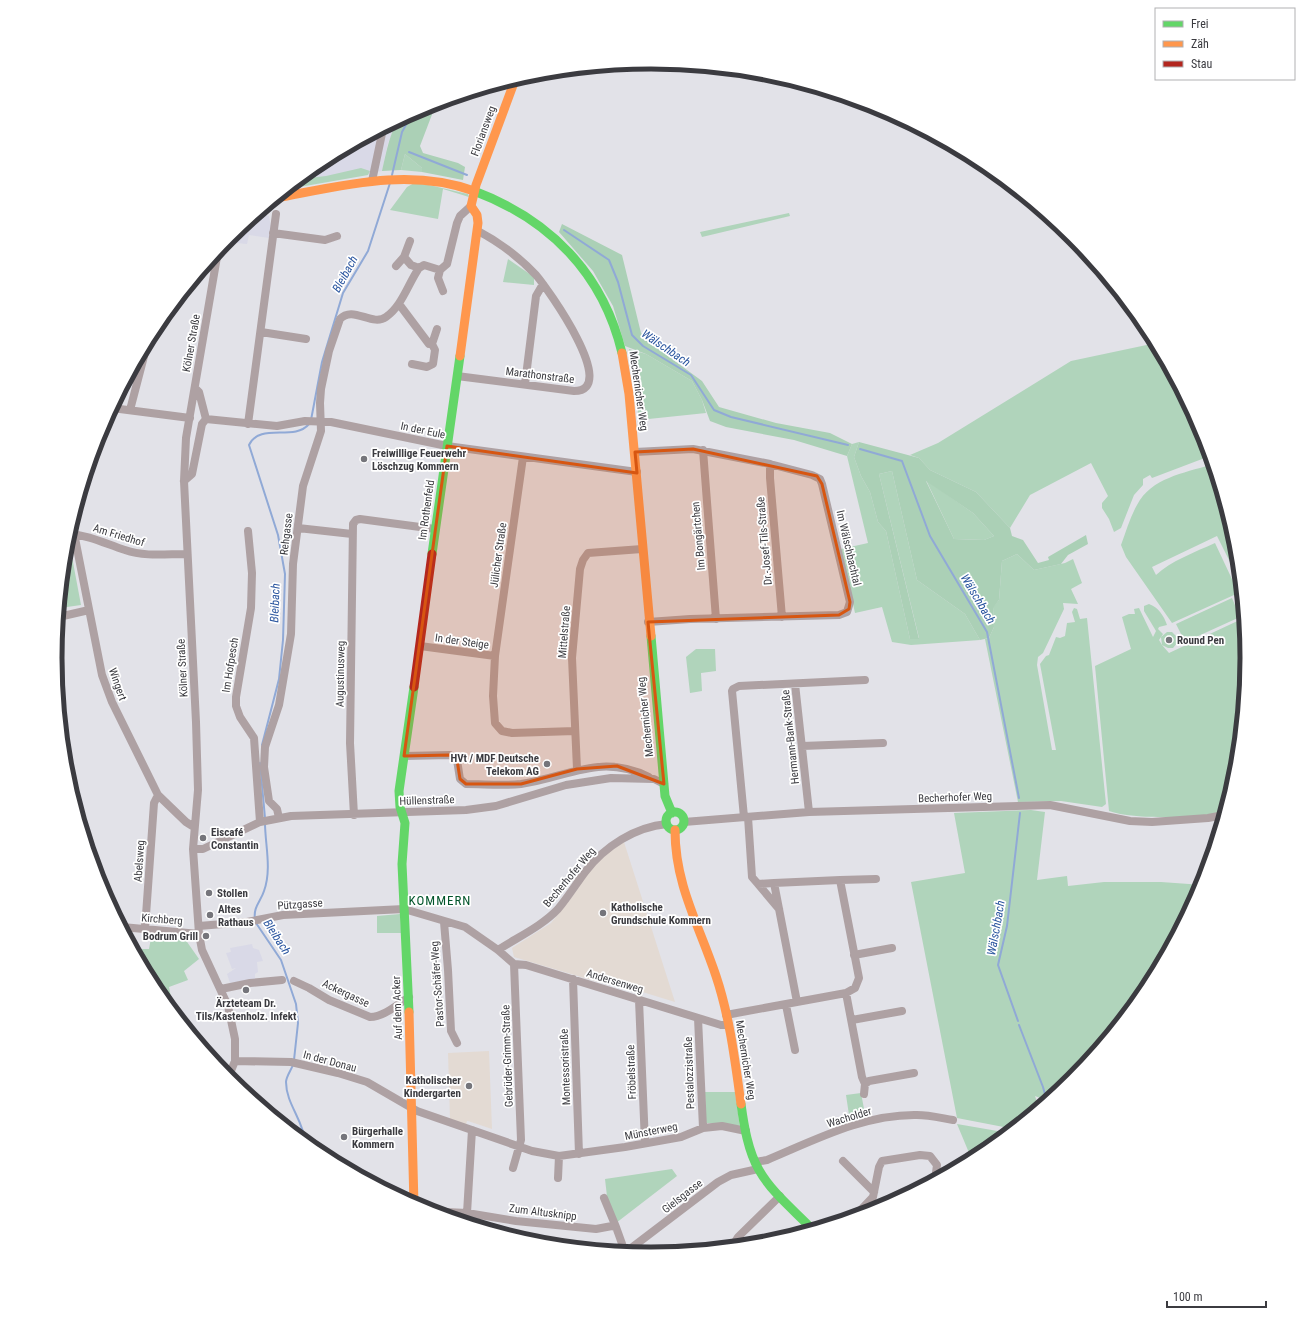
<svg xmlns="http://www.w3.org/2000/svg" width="1303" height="1317" viewBox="0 0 1303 1317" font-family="'Roboto Condensed',sans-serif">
<rect width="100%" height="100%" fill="#e2e2e8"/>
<path fill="#d9d9e7" d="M398 121 388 143 382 171 291 187 320 162Z
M267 208 266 215 269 216 271 227 269 238 249 235 247 244 226 242 264 209Z
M252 944 253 948 259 950 263 961 257 962 258 972 255 974V979L230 983 227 974 236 968 232 969 226 953 231 952 230 948Z"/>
<path fill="#e3dad3" d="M624 842 675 1002 600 979 598 982 514 957 512 948 551 923 572 897 589 871 607 853Z
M489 1051 492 1129 468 1121H467L466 1125 450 1119 448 1053Z"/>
<path fill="#b0d4bb" d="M405 154 422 168V172L401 170Z
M361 168 370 171 368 175 288 189 300 179 326 176Z
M416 182 468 194 469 197 443 189 438 219 390 210 407 187Z
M789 213 790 216 702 237 700 232Z
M508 259 534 277V285L503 282Z
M1156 343 1203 430 1210 456 1152 478 1150 475 1143 479V485L1134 495 1121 528 1114 532 1109 519 1102 508V503L1108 496 1091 463 1030 495 1010 528 976 492 930 470 919 458 910 455 938 443 1071 361Z
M629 349 646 354 692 381 702 400 706 413 639 420Z
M859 442 854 457 861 476 870 492 878 522 886 531 910 639 919 638 879 474 892 471 917 580 965 614 980 640 911 645 892 642 882 607 855 613 841 549 868 543 847 456 852 444Z
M1210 465 1214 468 1237 542 1240 582 1217 536 1152 567 1156 575C1171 561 1195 552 1215 543L1239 594 1242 593 1248 659 1236 775 1226 810C1220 812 1214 815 1208 815 1184 818 1131 819 1109 811L1095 666 1131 649 1122 617 1129 614H1135L1134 609 1139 608 1153 637 1156 631 1144 611V606L1149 604C1158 607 1164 616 1167 625L1159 627 1158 629 1163 634 1159 640 1162 645 1161 637 1167 632H1172L1177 637V643L1173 648H1168L1162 645 1169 653 1244 618 1234 595 1172 623 1126 557 1121 545C1126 532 1130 517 1137 505 1151 478 1184 473 1210 465Z
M926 480 973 513 994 536 984 540 954 539Z
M69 541 81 605 60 608 67 542Z
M1017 554 1034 570 1065 563 1073 559 1082 583 1071 589 1078 604 1063 603 1064 609 1043 653 1038 657 1037 665 1052 750H1056L1040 664 1046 656 1049 655 1056 637 1060 638 1065 636 1067 623 1075 622 1072 612 1074 608 1077 609 1080 619 1087 618 1106 804 1102 807 1061 801 1018 802 985 639 989 638 994 627 993 607 999 600 1002 561Z
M1232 598 1240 617 1185 642 1176 624Z
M696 649H715L716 671 701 673 702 691 690 693 686 657Z
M1031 810 1045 812 1037 880 1067 876 1068 886 1104 882H1161L1203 885 1147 990 1073 1080 1048 1101 1035 1096 1039 1108 1014 1129 957 1118 911 882 965 873 954 813Z
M400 914 401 933H377V916Z
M151 938 185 939 199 959 184 971 188 980 169 987 174 1013C160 995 138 973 141 949H149Z
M705 1092H735L740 1128 723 1123H706Z
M861 1093 865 1114 862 1118 842 1125 840 1118 849 1115 846 1095Z
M957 1124 1009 1133 983 1155 972 1160Z
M672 1169 677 1176 616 1223 608 1205 605 1179Z"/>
<path fill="#abd0b6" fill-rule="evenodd" d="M436 104 420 146 423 153 458 163 465 167 463 180 422 172V168L405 154 401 170 382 171C385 159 390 129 399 121 408 112 424 107 436 104Z
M562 224 622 255 641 333 657 348 702 381 719 407 776 423 830 433 852 444 847 456 794 440 726 427 710 421 702 400 692 381 646 354 625 346 613 306 593 271 559 232Z
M859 442 919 458 930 470 976 492 1010 528 1012 536 1023 540 1038 563 1049 560 1048 557 1086 535 1088 544 1068 555 1061 564 1034 570 1017 554 1002 561 999 600 993 608 994 627 989 638 980 640 965 614 917 580 892 471 879 474 919 639H910L886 531 878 522 870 492 861 476 854 457ZM926 481 973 513 994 536 984 540 954 539Z"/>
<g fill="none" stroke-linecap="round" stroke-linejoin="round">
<path stroke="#90a9d6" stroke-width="2" d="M409 152 467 175
M392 175 402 132 412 114
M564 230 609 260 618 282 632 335 643 346 691 375 714 410 731 417 848 445
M311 420 322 362 343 293 368 251 390 183
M860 449 902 461 930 536 987 632 1019 798
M262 745 279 679 283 640 285 574 278 535 249 445C260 422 294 442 309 424
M260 763 265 818
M255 919C253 907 261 901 264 891 272 869 265 844 265 823
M256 923 281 960 296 1004 298 1023 294 1060
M1018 1021 998 965 1007 926 1020 813
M1019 1025 1043 1087 1047 1102
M293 1065C291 1070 286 1077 286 1082 286 1104 304 1121 305 1142"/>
<path stroke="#aea1a3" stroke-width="8" d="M372 181 383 129
M273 233 325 240 337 236
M410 241 404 257 411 265 419 268
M218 251 186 438 184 481 196 722 198 790 193 849 199 934 202 950 228 1006 235 1039V1061L228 1078
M396 266 404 257
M440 270 438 278 443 291
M399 304 429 344H432L437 329
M261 332 306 339
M412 364 427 367 433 364 435 350 432 344
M457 376 574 391C621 391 547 288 536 275 519 257 499 242 478 231
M525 384 536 296 543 284
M195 388 199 392 206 419
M112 408 190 418
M130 410 148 341
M248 424 276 214
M703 450 716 619
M635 452 693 449 770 464 812 475 820 479 822 484 850 602 847 612 839 615 690 619 648 622
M523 457 495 656 493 696 495 723 502 731 512 733 575 731
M770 464V478L782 617
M184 481 192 474 202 424 206 419 277 426 305 421 331 422 447 446 637 472
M72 523 102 675 112 702 158 795 186 822 194 827
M298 528 352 534
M248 531 252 573 251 608 236 697V706L240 717 254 738 260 822
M69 534C89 535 106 544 125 550 145 557 166 554 186 554
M58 624 63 616 89 610
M420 646 495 656
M795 684 809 812
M802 746 883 743
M404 756 450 755 457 760 460 779 466 784C484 784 503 786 521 784 569 777 600 753 649 777
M577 769 572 658 580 569 583 560 588 553 642 549
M354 815 350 743 353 524 356 520 360 519 435 529
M744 817 732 691 733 689 739 686 865 680
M748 817 752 877 758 884 774 883 797 1002
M279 818 277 809 269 801 264 767 265 747 279 705 291 634 293 564 303 486 321 431 320 403 321 389 329 351 340 319C353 305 372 327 386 317 402 306 408 284 419 268L424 265 440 270 447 264 457 223 460 216 471 206
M684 822 809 812 1050 805 1130 821 1152 822 1208 818 1224 815
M193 849H203L260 822 291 816 466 810 496 806 566 785 611 778 654 779 664 784
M840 880 876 879
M774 883 840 880 859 978 855 988 846 993
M758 884 779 909
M444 922 448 970 451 1031 457 1043
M199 926 247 922 283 915 404 909 465 927 498 950 514 964 526 965 721 1025H729
M122 927 199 934
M145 929 154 803 158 795
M498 950C518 937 542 926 558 909 568 897 576 884 585 872 605 846 635 827 667 824
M854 955 892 948
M573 979 579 1154
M294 981 309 988 329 1000 370 1017C384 1017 398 1004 409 997
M221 989 250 983 282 980
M639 1000 645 1143
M786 1005 795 1050
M726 1015 846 993 862 1077 865 1084 869 1081 914 1073
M698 1018 703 1128
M852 1020 902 1011
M235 1061 291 1062 338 1073 367 1082 417 1111 532 1151 559 1156 625 1147 681 1137 703 1128 722 1126 746 1131
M864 1094 865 1084
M472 1130 467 1213 516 1221 596 1229 612 1226 616 1227 625 1252
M843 1161 874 1192
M755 1162 767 1160C815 1140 864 1114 917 1115 929 1115 941 1118 953 1120
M513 1168 521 1140 514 964
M558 1178 559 1156
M604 1198 616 1227
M440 1215 446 1212 467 1213
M854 1217 873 1197 879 1167 882 1161 920 1155 930 1156 937 1165 935 1180
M732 1247 738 1237 780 1196
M626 1252 718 1182 731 1175 758 1169"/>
<path stroke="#63d668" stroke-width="9" d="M474 191C549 219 603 273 622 353
M432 554 460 356
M651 636 665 796 672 813
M666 821a9 9 0 1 1 18 0a9 9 0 1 1-18 0Z
M409 1012 402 864 405 823 400 807 399 791 414 687
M741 1104C744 1126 748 1151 759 1170 772 1193 795 1211 813 1230"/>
<path stroke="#ff974d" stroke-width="9" d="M276 198C341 186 409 167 474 191
M622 353 629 394 651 636
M460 356 478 223 477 215 471 206 476 185 515 80
M675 830C675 885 699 925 716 976 730 1018 735 1061 741 1104
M409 1012 414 1205"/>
<path stroke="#b3261e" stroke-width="9" d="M414 687 432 554"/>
</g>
<path fill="#d75611" fill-opacity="0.2" stroke="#d75611" stroke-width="3" stroke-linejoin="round" d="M447 446 637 473 635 452 693 449 817 476 822 484 850 602 849 609 839 615 648 622 664 784 617 766 577 769 521 784H466L460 779 457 760 450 755 404 756Z"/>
<g fill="#75757b" stroke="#fff" stroke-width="1.5">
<circle cx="364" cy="459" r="4"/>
<circle cx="1169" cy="640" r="4"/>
<circle cx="547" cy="764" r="4"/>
<circle cx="203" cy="838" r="4"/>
<circle cx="209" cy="893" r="4"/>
<circle cx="603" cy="913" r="4"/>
<circle cx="210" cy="915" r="4"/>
<circle cx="206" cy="936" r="4"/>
<circle cx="246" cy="990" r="4"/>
<circle cx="469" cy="1086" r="4"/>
<circle cx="344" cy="1137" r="4"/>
</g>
<g text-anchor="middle" stroke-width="3.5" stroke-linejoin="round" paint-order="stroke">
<g font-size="11" fill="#3b3b40" stroke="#fff">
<text transform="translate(483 131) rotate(-70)" y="4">Floriansweg</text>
<text transform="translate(191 343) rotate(-80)" y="4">Kölner Straße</text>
<text transform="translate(540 375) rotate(7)" y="4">Marathonstraße</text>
<text transform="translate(639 391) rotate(82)" y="4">Mechernicher Weg</text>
<text transform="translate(423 430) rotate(12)" y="4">In der Eule</text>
<text transform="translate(426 510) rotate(-82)" y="4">Im Rothenfeld</text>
<text transform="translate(286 534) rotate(-83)" y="4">Rehgasse</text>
<text transform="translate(119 535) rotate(17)" y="4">Am Friedhof</text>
<text transform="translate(698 536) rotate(-95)" y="4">Im Bongärtchen</text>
<text transform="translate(764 541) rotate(-95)" y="4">Dr.-Josef-Tils-Straße</text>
<text transform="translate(849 548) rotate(77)" y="4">Im Wälschbachtal</text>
<text transform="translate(498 555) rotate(-82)" y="4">Jülicher Straße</text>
<text transform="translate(564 632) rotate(-85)" y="4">Mittelstraße</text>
<text transform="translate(462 641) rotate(8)" y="4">In der Steige</text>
<text transform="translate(230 665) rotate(-81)" y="4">Im Hofpesch</text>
<text transform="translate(182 668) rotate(-93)" y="4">Kölner Straße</text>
<text transform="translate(340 674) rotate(-89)" y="4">Augustinusweg</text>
<text transform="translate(118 684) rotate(71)" y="4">Wingert</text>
<text transform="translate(645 717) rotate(-96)" y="4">Mechernicher Weg</text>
<text transform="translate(790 737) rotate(-96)" y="4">Hermann-Bank-Straße</text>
<text transform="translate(955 797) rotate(-2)" y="4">Becherhofer Weg</text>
<text transform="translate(427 800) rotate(-2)" y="4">Hüllenstraße</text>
<text transform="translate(139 861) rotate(-86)" y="4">Abelsweg</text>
<text transform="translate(569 877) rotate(-50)" y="4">Becherhofer Weg</text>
<text transform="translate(300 904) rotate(-4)" y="4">Pützgasse</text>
<text transform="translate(162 919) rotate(5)" y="4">Kirchberg</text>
<text transform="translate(615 981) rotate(17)" y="4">Andersenweg</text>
<text transform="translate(437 984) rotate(-94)" y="4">Pastor-Schäfer-Weg</text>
<text transform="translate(346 993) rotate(25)" y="4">Ackergasse</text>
<text transform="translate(397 1008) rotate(-92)" y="4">Auf dem Acker</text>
<text transform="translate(507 1056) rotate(-92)" y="4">Gebrüder-Grimm-Straße</text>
<text transform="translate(746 1060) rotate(81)" y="4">Mechernicher Weg</text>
<text transform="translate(330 1061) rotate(15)" y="4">In der Donau</text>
<text transform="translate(565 1067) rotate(-92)" y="4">Montessoristraße</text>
<text transform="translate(631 1072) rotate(-92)" y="4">Fröbelstraße</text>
<text transform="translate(689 1073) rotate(-92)" y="4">Pestalozzistraße</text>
<text transform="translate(849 1117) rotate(-17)" y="4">Wacholder</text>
<text transform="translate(651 1131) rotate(-11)" y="4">Münsterweg</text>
<text transform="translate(682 1196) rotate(-38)" y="4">Gielsgasse</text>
<text transform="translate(543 1212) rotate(7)" y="4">Zum Altusknipp</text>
</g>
<g font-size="11" font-weight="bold" fill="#3b3b40" stroke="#fff" text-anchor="start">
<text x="372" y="457">Freiwillige Feuerwehr<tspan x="372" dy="13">Löschzug Kommern</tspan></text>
<text x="1177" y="644">Round Pen</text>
<text x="539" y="762" text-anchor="end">HVt / MDF Deutsche<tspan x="539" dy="13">Telekom AG</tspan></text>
<text x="211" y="836">Eiscafé<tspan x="211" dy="13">Constantin</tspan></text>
<text x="217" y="897">Stollen</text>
<text x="611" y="911">Katholische<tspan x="611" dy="13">Grundschule Kommern</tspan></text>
<text x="218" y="913">Altes<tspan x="218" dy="13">Rathaus</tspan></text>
<text x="198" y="940" text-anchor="end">Bodrum Grill</text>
<text x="246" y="1007" text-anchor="middle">Ärzteteam Dr.<tspan x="246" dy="13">Tils/Kastenholz. Infekt</tspan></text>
<text x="461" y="1084" text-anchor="end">Katholischer<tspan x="461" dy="13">Kindergarten</tspan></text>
<text x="352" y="1135">Bürgerhalle<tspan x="352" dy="13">Kommern</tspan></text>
</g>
<g font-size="12" font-style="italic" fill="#2a559f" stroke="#fff">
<text transform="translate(345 274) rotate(-61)" y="4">Bleibach</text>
<text transform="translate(666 348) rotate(34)" y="4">Wälschbach</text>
<text transform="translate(978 599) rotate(59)" y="4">Wälschbach</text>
<text transform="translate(275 603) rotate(-88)" y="4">Bleibach</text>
<text transform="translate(996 928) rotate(-80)" y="4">Wälschbach</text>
<text transform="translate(277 937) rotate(57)" y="4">Bleibach</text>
</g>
<g font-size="13" letter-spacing="1" fill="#02552b" stroke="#fff">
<text x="440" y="905">KOMMERN</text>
</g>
</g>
<path d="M0 0H1303V1317H0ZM62 658a589 589 0 1 1 1178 0a589 589 0 1 1-1178 0Z" fill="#fff" fill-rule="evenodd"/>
<path fill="none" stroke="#3b3b40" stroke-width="5" d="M62 658a589 589 0 1 1 1178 0a589 589 0 1 1-1178 0Z"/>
<rect x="1155" y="8" width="140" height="72" fill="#ffffff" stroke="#b1b1b3"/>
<rect x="1163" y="21" width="20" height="6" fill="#63d668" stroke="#b1b1b3"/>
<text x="1191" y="28" font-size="12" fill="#3b3b40">Frei</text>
<rect x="1163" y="41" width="20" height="6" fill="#ff974d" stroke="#b1b1b3"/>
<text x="1191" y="48" font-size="12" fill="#3b3b40">Zäh</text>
<rect x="1163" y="61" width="20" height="6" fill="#b3261e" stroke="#b1b1b3"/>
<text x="1191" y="68" font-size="12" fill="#3b3b40">Stau</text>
<path d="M1167 1301v6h99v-6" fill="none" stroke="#3b3b40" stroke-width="2"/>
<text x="1173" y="1301" font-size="12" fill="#3b3b40" stroke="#ffffff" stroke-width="3" paint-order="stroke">100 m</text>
</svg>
